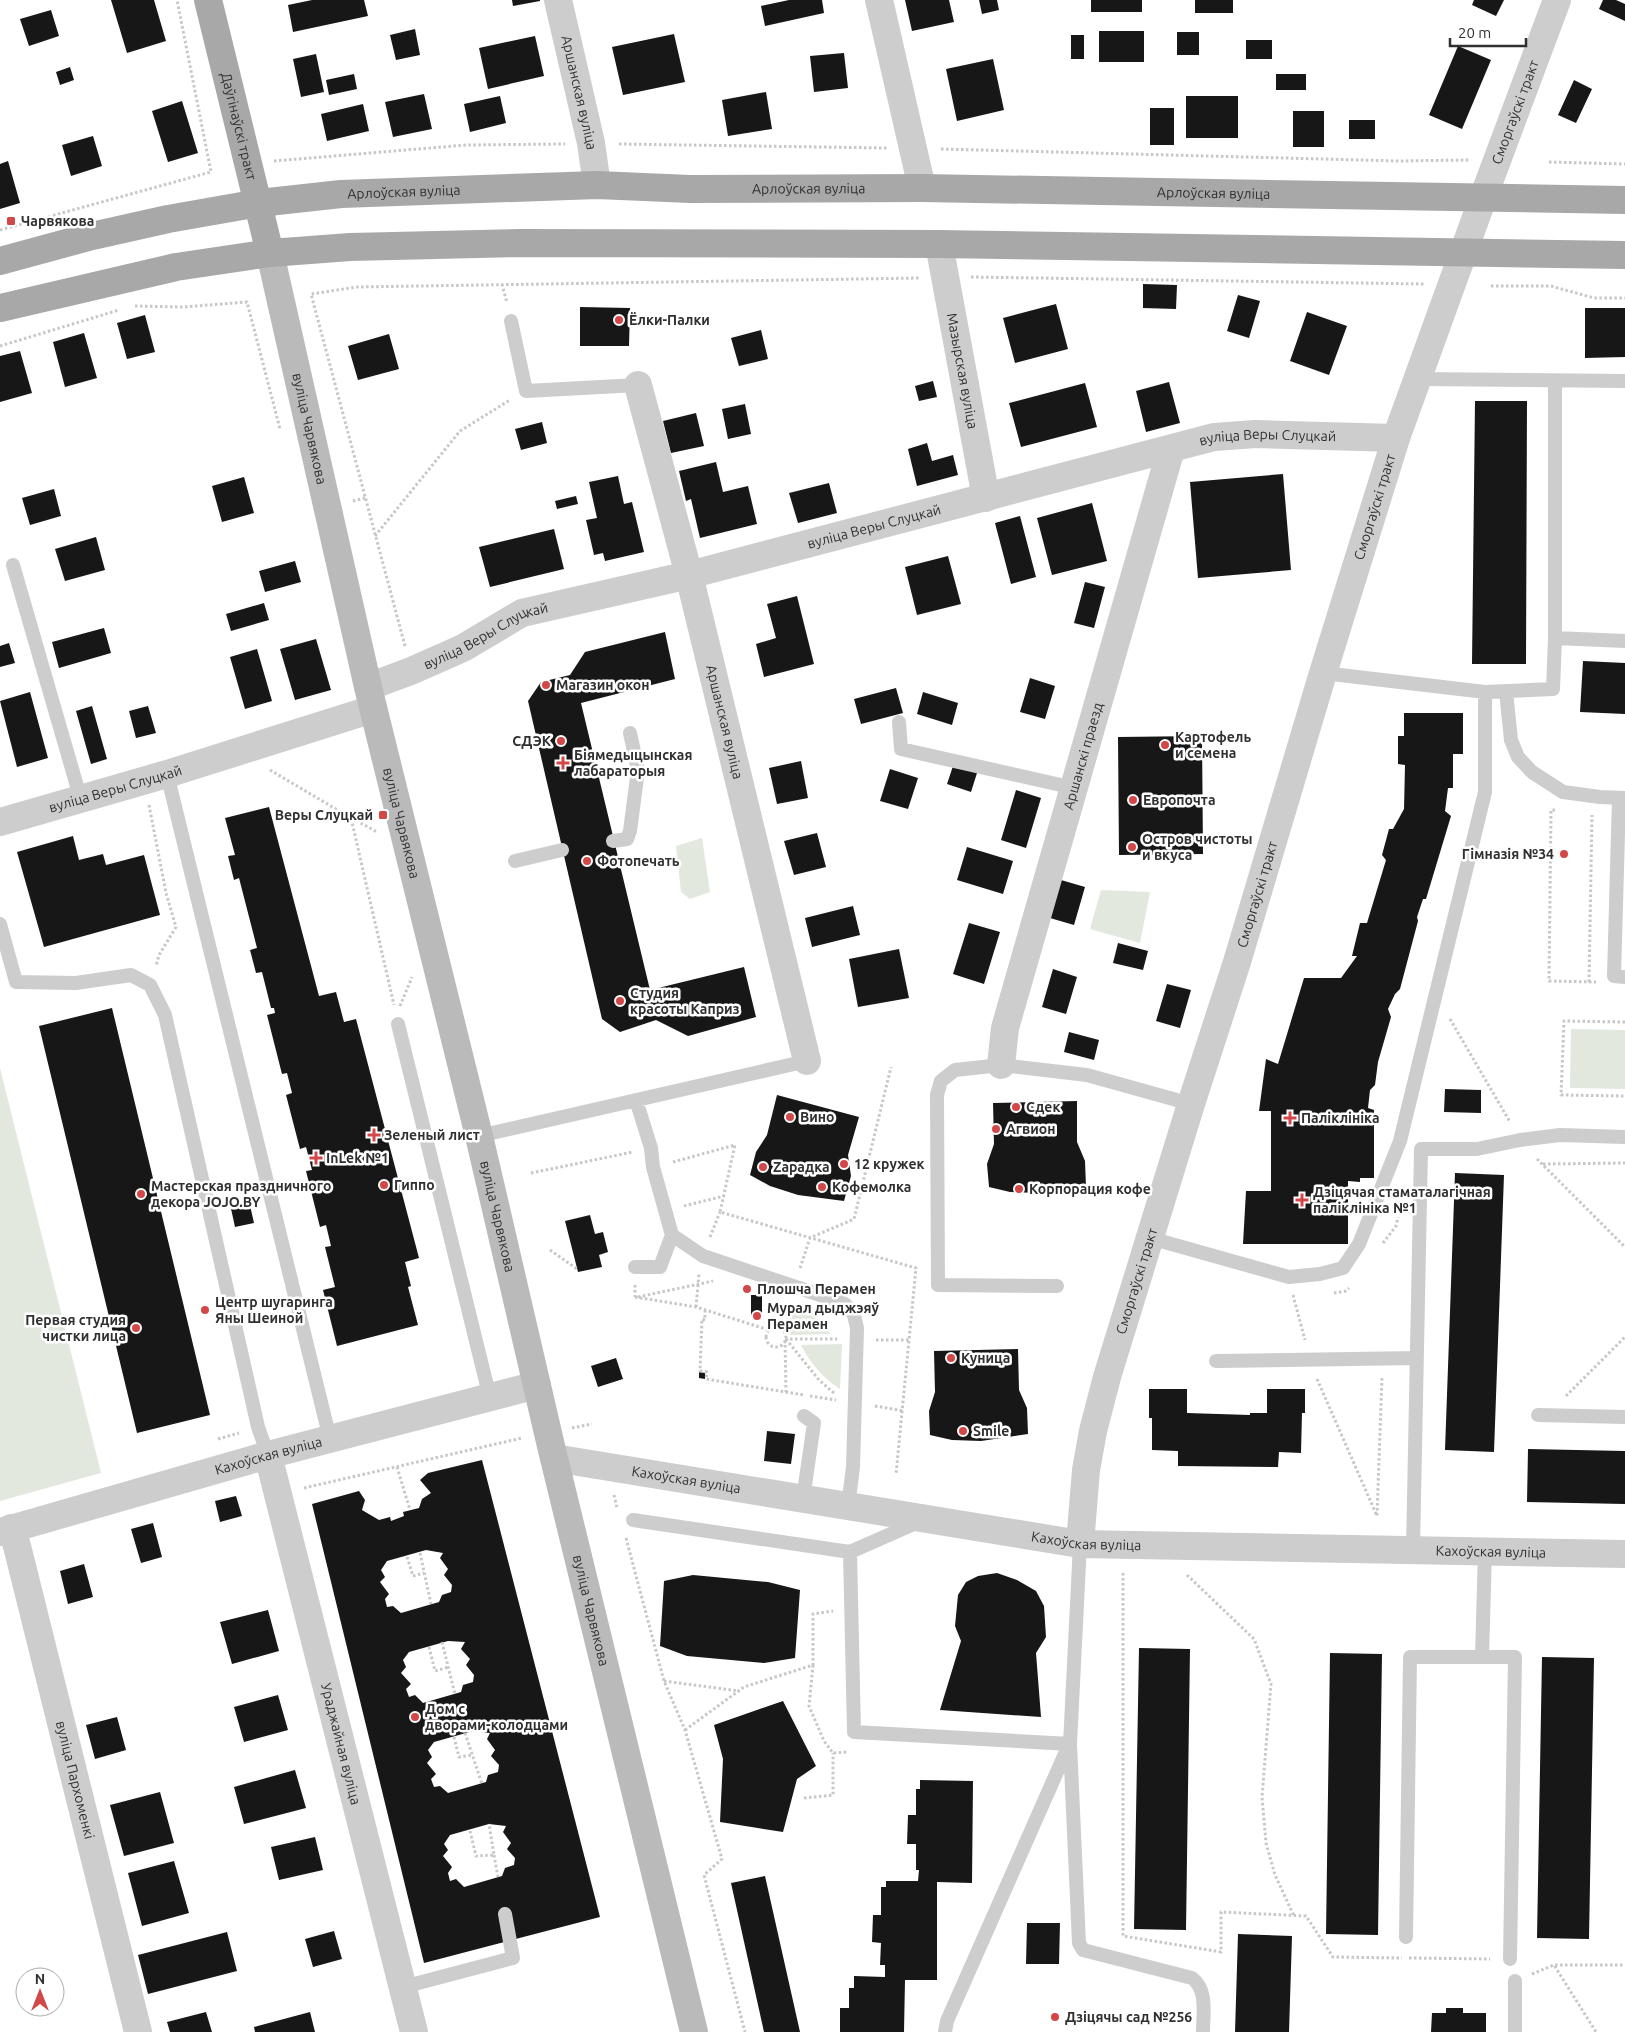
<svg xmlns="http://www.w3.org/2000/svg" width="1625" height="2032" viewBox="0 0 1625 2032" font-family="Ubuntu,sans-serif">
<rect width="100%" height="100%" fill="#fff"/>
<path fill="#e2e8dd" d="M702 838 710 892 690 899 681 892 676 846Z
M1101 890 1150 892 1140 943 1090 929Z
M1571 1029 1625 1030V1089L1570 1088Z
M0 1068 101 1473 0 1501Z
M793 1312C809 1312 824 1318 830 1334L790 1335 789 1330 785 1327Z
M842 1344 840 1389C823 1378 810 1363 801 1345Z"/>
<path fill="#171717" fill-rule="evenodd" d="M111 0H154L166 41 127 53Z
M312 0H364L368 16 293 32 288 5Z
M512 0H540V1L513 6Z
M789 0H822L824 13 765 26 761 6Z
M905 0H949L954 22 912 31Z
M979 0H997L999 10 982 14Z
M1091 0H1142V12H1091Z
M1195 0H1233V13H1195Z
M1474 0H1504L1496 16 1472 5Z
M1603 0H1616L1625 4V21L1599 9Z
M51 10 59 36 29 46 20 19Z
M415 29 420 55 396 60 390 35Z
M1099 31H1144V62H1099Z
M1177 32H1199V55H1177Z
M674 34 685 82 623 95 612 47Z
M1071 35H1084V59H1071Z
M535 36 544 76 488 89 479 48Z
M1246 40H1272V59H1246Z
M1458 46 1491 60 1462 129 1429 115Z
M844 53 848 88 814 92 810 56Z
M316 54 324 92 301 97 293 59Z
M993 59 1004 110 957 121 946 69Z
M70 67 74 80 60 85 56 72Z
M354 74 357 89 329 95 326 80Z
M1276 74H1306V90H1276Z
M1574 80 1592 89 1576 123 1558 115Z
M766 92 772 129 728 136 722 100Z
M424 94 432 129 393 137 385 102Z
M500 96 506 123 470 132 464 104Z
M1186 96H1238V138H1186Z
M182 101 198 153 168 162 152 111Z
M363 104 369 131 327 141 321 114Z
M1150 108H1174V145H1150Z
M1293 111H1324V147H1293Z
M1349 120H1375V139H1349Z
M93 136 102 166 71 176 62 145Z
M8 161 20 203 0 209V164Z
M1143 284 1177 285 1176 309 1143 308Z
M1238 295 1260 301 1249 338 1227 331Z
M1056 304 1068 349 1015 363 1003 318Z
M580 307 630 308 629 346H580Z
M1585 308H1625V357L1585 358Z
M1307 312 1347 326 1329 375 1290 361Z
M145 315 155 352 127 359 117 323Z
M761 330 768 359 739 366 731 338Z
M84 333 97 378 65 387 53 342Z
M389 334 399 369 358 380 348 346Z
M20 351 32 393 0 402V356Z
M933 381 937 397 919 401 915 386Z
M1169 382 1180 423 1146 432 1136 391Z
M1085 383 1097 427 1021 447 1009 403Z
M1475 401H1527L1526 664H1472Z
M745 404 751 434 728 439 722 409Z
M696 413 704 446 671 453 663 421Z
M542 422 547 443 521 450 515 429Z
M927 443 932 461 953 455 958 475 917 486 908 449Z
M716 462 723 492 748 486 757 524 700 538 691 499 686 501 679 471Z
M1283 474 1291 570 1198 578 1190 482Z
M618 476 624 504 632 502 644 552 605 561 603 553 594 555 586 520 597 518 589 482Z
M244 477 254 513 222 522 212 486Z
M829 483 837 513 798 523 789 493Z
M54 489 61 516 30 525 22 498Z
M576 496 578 504 557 509 555 501Z
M1092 503 1107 561 1052 575 1037 518Z
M1020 516 1036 577 1011 584 995 523Z
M554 529 564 569 490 587 479 547Z
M96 537 105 570 65 581 55 549Z
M948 556 961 604 917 615 905 567Z
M295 561 301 582 265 592 259 571Z
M1085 582 1105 587 1094 628 1074 623Z
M797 596 814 664 764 677 756 644 776 638 767 604Z
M264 603 269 620 231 631 226 614Z
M104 628 111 653 59 668 52 642Z
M665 632 675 679 581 703 650 990 744 967 756 1017 688 1036 656 1020 620 1032 602 1019 528 701 541 682 570 675 585 652Z
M316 639 331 690 295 700 280 649Z
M9 643 15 663 0 667V646Z
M257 649 272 701 245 709 230 657Z
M1583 661 1625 663V714L1580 712Z
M1030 678 1055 686 1045 719 1020 712Z
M896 688 903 713 861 724 854 699Z
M30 692 48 758 17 767 0 701Z
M923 692 958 703 952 725 917 714Z
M92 706 107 759 91 764 76 711Z
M148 706 156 733 136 738 129 711Z
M1404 713H1463V754H1453V788H1448L1445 811 1451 816 1426 899H1423L1417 917 1418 921 1400 989 1395 994 1388 1009 1391 1017 1378 1062 1375 1085 1370 1090 1368 1108 1374 1110V1178H1360V1182L1348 1181V1244H1243L1246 1191H1271V1111H1259L1266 1059 1278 1064 1304 978H1341L1357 956H1352L1360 923H1367L1386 860 1382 855 1389 829H1393L1404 809 1405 765 1398 764V736H1404Z
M1202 736 1203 854 1119 855 1118 737Z
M801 761 808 798 777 804 769 768Z
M953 766 977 773 971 792 947 784Z
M890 769 918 778 908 809 880 801Z
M1016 790 1041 798 1026 848 1001 840Z
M269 807 319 996 336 992 344 1022 356 1019 419 1258 405 1262 411 1286 408 1287 418 1325 337 1346 323 1290 335 1287 325 1247 331 1246 326 1225 320 1227 306 1171 312 1170 306 1147 300 1149 286 1095 292 1093 287 1073 282 1074 267 1015 275 1013 274 1008H271L262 972 256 973 250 950 257 948 239 878 234 880 228 856 235 855 225 818Z
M817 833 826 867 794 875 784 841Z
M73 836 79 860 103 854 106 865 144 855 160 915 44 947 17 852Z
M967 847 1013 861 1003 894 957 880Z
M1061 880 1085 887 1074 925 1050 918Z
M853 906 860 935 812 947 805 918Z
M969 923 1000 932 984 984 953 974Z
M1118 943 1148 951 1143 970 1113 963Z
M899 949 909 998 858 1007 849 959Z
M1053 969 1077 977 1066 1014 1042 1007Z
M1167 984 1191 990 1180 1028 1156 1021Z
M112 1008 210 1415 137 1433 39 1026Z
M1069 1032 1099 1040 1094 1060 1064 1052Z
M1445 1089 1481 1090V1113L1444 1112Z
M777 1095 859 1117 848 1155 851 1176 844 1201 798 1195 770 1186 750 1175 756 1152 767 1135Z
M1077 1101V1142L1085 1161 1086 1187 1040 1193 1010 1192 989 1187 987 1164 994 1144 993 1103Z
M1455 1173 1504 1175 1494 1452 1445 1450Z
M249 1201 254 1223 235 1227 230 1204Z
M590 1215 595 1234 603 1232 608 1252 599 1255 602 1267 578 1272 565 1221Z
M751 1295H762V1316H751Z
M1018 1349 1019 1390 1027 1408 1028 1434 981 1441 952 1440 930 1435 929 1411 935 1392 934 1351Z
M616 1358 623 1379 598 1387 591 1366Z
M699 1372 705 1373V1379L699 1378Z
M1149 1389H1187V1413L1250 1415V1413H1267V1389H1305V1413H1302L1301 1453 1279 1452 1278 1467 1178 1466V1451L1152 1450V1418H1149Z
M767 1431 795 1434 791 1464 764 1461Z
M1528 1449 1625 1451V1504L1527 1502Z
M482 1460 600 1917 424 1963 312 1504 359 1491 365 1500 362 1510 379 1520 390 1517 391 1521 404 1516 403 1512 419 1508 422 1499 431 1493 420 1480 428 1473ZM426 1550 443 1553 440 1558 448 1569 444 1575 452 1585 451 1592 442 1595 439 1602 401 1613 393 1606 387 1607 385 1599 389 1594 380 1582 385 1577 381 1570 387 1561ZM448 1641 465 1642 461 1649 470 1659 466 1665 474 1675 473 1682 463 1685 461 1692 423 1703 415 1695 409 1697 406 1689 411 1684 401 1673 406 1667 403 1660 409 1652ZM473 1731 490 1733 487 1739 495 1750 491 1756 499 1765 498 1772 488 1775 486 1782 448 1793 440 1786 434 1787 431 1779 436 1774 427 1763 432 1757 428 1750 434 1742ZM489 1824 506 1826 503 1832 511 1843 507 1849 515 1858 514 1865 505 1868 502 1876 464 1887 456 1879 450 1881 448 1873 452 1867 443 1856 448 1850 444 1844 450 1835Z
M236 1496 242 1516 220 1522 215 1501Z
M153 1523 162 1557 141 1563 131 1529Z
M84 1564 93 1597 68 1604 60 1571Z
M997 1573 1017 1580 1036 1591 1044 1606 1046 1637 1036 1653 1041 1717 940 1710 961 1641 955 1626 958 1595 966 1582 978 1576Z
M693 1575 768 1582 800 1590 795 1658 764 1663 687 1656 660 1646 664 1581Z
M268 1610 279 1651 232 1664 220 1622Z
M1139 1648 1190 1649 1186 1930 1134 1929Z
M1330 1653 1382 1654 1378 1935 1326 1934Z
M1542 1657 1594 1658 1589 1939 1537 1938Z
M278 1695 288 1730 244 1742 234 1707Z
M783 1701 816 1766 797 1779 783 1832 720 1822 723 1759 714 1725Z
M117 1717 126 1750 95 1759 86 1725Z
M295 1770 306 1808 244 1824 234 1787Z
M920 1780 973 1781 972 1883 937 1882V1980H905L904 2032H840V2008H849V1988H854V1976L885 1977V1965H880L881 1943 872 1942 873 1915H881V1887H886V1881H918L919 1870H916V1844H907L908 1815H916V1789H920Z
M160 1792 174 1843 124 1856 110 1805Z
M315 1837 323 1870 279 1880 271 1847Z
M174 1861 189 1913 142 1926 128 1873Z
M765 1876 800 2032H764L731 1883Z
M1027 1923H1060L1059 1964H1026Z
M334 1931 342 1959 313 1967 305 1939Z
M227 1932 237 1971 148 1994 138 1955Z
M1238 1934 1292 1936 1289 2032H1235Z
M1446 2008H1463V2013H1486V2032H1431L1432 2013H1446Z
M206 2012 212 2032H170L167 2022Z
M310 2012 315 2032H255L254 2027Z"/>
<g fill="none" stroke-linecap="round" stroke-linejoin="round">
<path stroke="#c7c7c7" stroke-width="3" stroke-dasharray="2.5 2.5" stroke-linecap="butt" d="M619 144 887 148
M941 149 1398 161 1470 160
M274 161 466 145 565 144
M1549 162 1625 164
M0 230 211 172 177 0
M971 277 1425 284
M502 284 507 303
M1491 286H1551L1594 298H1625
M135 306 183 307 247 302 280 429
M0 346 119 310
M353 501 365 498
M375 536 460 431 510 400
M405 646 311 294 357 287 920 278
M270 770 351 818 394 1005
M149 805 166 893 176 927 159 955 156 966
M1555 810H1551L1549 981 1596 982
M352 818 377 832
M1589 982 1592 815
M400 1006 412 977
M1450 1019 1510 1122
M1625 1022 1564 1021 1561 1095 1625 1096
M1537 1159 1625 1247
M673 1162 735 1145 720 1212 916 1268 896 1474
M1543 1164 1625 1163
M531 1173 633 1152
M684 1206 724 1196
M710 1237 720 1212
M1383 1243 1396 1226 1398 1217
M550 1250 577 1269
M800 1268 810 1238 854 1219 891 1067
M635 1285V1297
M1334 1293 1346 1291 1349 1288
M1293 1295 1305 1340
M635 1297 696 1307 769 1330
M638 1297 713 1281
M696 1307 699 1274
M705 1310V1320L702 1319 700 1371 707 1372 706 1379 804 1395
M778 1327 786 1304
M766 1337a10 10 0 1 1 20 0a10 10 0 1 1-20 0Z
M785 1339H837
M786 1339 819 1380 835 1394
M785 1340 786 1392
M876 1340H910
M1317 1379 1377 1516 1382 1377
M810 1396 836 1400
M1566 1396 1625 1337
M875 1406 904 1411
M572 1428 592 1424
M218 1439 239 1433
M397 1467 410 1510
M304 1488 522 1438
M614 1495 617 1508
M626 1538 664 1681 685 1730 722 1859 704 1875 745 2032
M420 1553 431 1604
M407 1557 413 1576 424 1573
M1123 1573V1936L1221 1952V1912L1306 1916 1333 1957 1402 1958
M1187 1575 1254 1639 1271 1684 1262 1797 1266 1843 1275 1875 1294 1916
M442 1642 455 1694
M429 1647 435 1671 449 1667
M813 1665 809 1706 824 1741 833 1753 848 1752
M664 1681 739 1691
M685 1730 744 1687 813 1665V1614L833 1611
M465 1733 482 1784
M454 1737 459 1757 472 1755
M804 1798 833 1795V1753
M470 1831 476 1856 494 1855 489 1824
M494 1855 498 1877
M1409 1958 1490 1959
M1555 1965H1625
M1532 1974 1554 1965 1596 2032"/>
<path stroke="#cdcdcd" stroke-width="14" d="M511 321 526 391 638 385
M1418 379 1625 381
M13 565 81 800
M1555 638 1625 641
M1506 691 1511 740 1518 757 1532 772 1563 792 1600 797 1625 798
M1485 692 1553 689 1555 638V381
M899 722 901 749 1074 788
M167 774 330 1439
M1619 798 1614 976 1625 977
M613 841 627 839 630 831 638 770 630 733
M515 861 562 850
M0 924 16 982 76 983 131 975 150 985 165 1015 258 1427 268 1455
M398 1024 490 1398
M636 1100 651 1148 653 1167 672 1235 703 1256 841 1302 846 1305 854 1315 857 1328 853 1467 848 1506
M479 1136 807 1061
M1150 1238 1289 1277 1320 1274 1343 1268 1359 1244 1400 1141 1485 792V692L1323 673
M635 1267H660L672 1235
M1057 1286 938 1285 937 1095 941 1081 955 1070 1001 1065 1087 1075 1191 1104
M1216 1361 1417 1358
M1538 1415 1625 1417
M803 1499 814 1423 804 1416
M633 1520 850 1552
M918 1522 850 1552 854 1732 1070 1744
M1080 1544 1070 1744 1079 1943 1083 1950 1192 1978C1208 1990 1203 2014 1203 2032
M1413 1549 1421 1149H1477L1520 1140 1560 1135 1625 1137
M1485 1551 1482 1657H1515L1510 1959
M1406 1937 1410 1657H1482
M1515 1981V2032
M403 1987 513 1958 505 1914
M945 2032 947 2021 1068 1747"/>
<g stroke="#cdcdcd" stroke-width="28">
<path id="s1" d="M558 0 591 143 597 185"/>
<path d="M879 0 922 188"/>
<path id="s2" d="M939 244 986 498"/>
<path id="s3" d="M638 385 689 575 807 1061"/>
<path id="s4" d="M368 687 411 671 463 648 522 613 689 575 1214 437 1256 434 1396 438"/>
<path id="s5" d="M0 822 167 774 373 709"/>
<path id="s6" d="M1001 1065 1005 1028 1171 449"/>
<path id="s7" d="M268 1455 414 2032"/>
<path id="s8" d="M11 1528 17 1546 138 2032"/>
<path id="s9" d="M0 1532 268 1455 537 1385"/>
<path id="s10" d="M1080 1544 1086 1470 1093 1431 1107 1377 1191 1104 1237 962 1323 673 1396 438 1483 198 1557 0"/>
</g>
<path stroke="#cdcdcd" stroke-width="28" id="s11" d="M554 1458 1080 1544 1625 1554"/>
<path stroke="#bababa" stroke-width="28" id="s12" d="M270 253 368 687 479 1136 551 1446 694 2032"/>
<g stroke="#a8a8a8" stroke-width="28">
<path id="s13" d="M208 0 270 253"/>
<path id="s14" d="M0 261 92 236 168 219 259 203 341 194 597 185 690 189 922 188 1625 200"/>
<path d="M0 308 176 267 270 253 350 247 521 243 939 244 1625 255"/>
</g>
</g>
<g fill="#d24748" stroke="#fff" stroke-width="2">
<rect x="6" y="216" width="10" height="10" rx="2.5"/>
<circle cx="619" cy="320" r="5"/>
<circle cx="546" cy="685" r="5"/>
<circle cx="561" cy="741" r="5"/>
<circle cx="1165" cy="745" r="5"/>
<path d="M560.5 755.5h5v5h5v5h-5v5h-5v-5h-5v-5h5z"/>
<circle cx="1133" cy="800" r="5"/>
<rect x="378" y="810" width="10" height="10" rx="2.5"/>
<circle cx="1132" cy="847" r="5"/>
<circle cx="1564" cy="854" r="5"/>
<circle cx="587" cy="861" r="5"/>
<circle cx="620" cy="1001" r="5"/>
<circle cx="1016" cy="1107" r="5"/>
<circle cx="790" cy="1117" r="5"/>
<path d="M1287.5 1110.5h5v5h5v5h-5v5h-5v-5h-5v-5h5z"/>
<circle cx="996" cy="1129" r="5"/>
<path d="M371.5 1127.5h5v5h5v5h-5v5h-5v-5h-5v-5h5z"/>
<path d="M313.5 1150.5h5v5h5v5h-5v5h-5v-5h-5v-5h5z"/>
<circle cx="844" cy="1164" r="5"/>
<circle cx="763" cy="1167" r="5"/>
<circle cx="384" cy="1185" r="5"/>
<circle cx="822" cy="1187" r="5"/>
<circle cx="1019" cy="1189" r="5"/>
<circle cx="141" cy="1194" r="5"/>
<path d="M1299.5 1192.5h5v5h5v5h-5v5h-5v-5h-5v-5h5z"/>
<circle cx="747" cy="1289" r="5"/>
<circle cx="205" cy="1310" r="5"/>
<circle cx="757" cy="1316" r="5"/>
<circle cx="136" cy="1328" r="5"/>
<circle cx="951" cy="1358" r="5"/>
<circle cx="963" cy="1431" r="5"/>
<circle cx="415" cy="1717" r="5"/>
<circle cx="1055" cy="2017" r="5"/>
</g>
<g text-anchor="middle" stroke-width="5" stroke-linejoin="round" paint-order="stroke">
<g font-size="14" fill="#303030" stroke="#fff">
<text dy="5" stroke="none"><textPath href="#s1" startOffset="95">Аршанская вуліца</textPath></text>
<text dy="5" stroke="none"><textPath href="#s10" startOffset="1499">Сморгаўскі тракт</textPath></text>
<text dy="5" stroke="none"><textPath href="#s13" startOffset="130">Даўгінаўскі тракт</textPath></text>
<text dy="5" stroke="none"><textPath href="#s14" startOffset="816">Арлоўская вуліца</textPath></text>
<text dy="5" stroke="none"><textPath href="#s14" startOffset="411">Арлоўская вуліца</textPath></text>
<text dy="5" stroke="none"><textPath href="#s14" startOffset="1221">Арлоўская вуліца</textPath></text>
<text dy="5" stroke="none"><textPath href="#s2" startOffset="129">Мазырская вуліца</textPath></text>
<text dy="5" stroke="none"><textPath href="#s12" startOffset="180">вуліца Чарвякова</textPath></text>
<text dy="5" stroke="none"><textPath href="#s4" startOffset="939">вуліца Веры Слуцкай</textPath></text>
<text dy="5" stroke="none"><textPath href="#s10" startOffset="1080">Сморгаўскі тракт</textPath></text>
<text dy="5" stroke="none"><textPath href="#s4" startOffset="534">вуліца Веры Слуцкай</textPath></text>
<text dy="5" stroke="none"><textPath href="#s4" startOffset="129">вуліца Веры Слуцкай</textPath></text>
<text dy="5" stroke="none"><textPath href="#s3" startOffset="348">Аршанская вуліца</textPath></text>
<text dy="5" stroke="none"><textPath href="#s6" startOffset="320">Аршанскі праезд</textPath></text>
<text dy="5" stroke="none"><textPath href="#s5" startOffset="120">вуліца Веры Слуцкай</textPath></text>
<text dy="5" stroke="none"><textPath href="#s12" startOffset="585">вуліца Чарвякова</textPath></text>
<text dy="5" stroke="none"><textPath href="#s10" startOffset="675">Сморгаўскі тракт</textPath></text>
<text dy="5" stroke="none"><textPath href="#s12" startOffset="990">вуліца Чарвякова</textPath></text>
<text dy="5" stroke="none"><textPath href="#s10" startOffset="270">Сморгаўскі тракт</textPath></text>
<text dy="5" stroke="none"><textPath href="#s9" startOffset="279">Кахоўская вуліца</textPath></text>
<text dy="5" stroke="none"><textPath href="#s11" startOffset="134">Кахоўская вуліца</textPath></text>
<text dy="5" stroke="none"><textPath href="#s11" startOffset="539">Кахоўская вуліца</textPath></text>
<text dy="5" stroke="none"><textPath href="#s11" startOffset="944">Кахоўская вуліца</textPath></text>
<text dy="5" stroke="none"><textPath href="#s12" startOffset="1395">вуліца Чарвякова</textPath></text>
<text dy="5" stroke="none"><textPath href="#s7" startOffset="298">Ураджайная вуліца</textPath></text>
<text dy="5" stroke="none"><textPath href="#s8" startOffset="260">вуліца Пархоменкі</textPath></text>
</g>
<g font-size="14" font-weight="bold" fill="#303030" stroke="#fff" text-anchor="start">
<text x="21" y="226">Чарвякова</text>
<text x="629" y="325">Ёлки-Палки</text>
<text x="556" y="690">Магазин окон</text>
<text x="1175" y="742">Картофель<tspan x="1175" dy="16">и семена</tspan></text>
<text x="551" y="746" text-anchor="end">СДЭК</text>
<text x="574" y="760">Біямедыцынская<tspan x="574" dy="16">лабараторыя</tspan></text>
<text x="1143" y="805">Европочта</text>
<text x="373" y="820" text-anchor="end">Веры Слуцкай</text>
<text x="1142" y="844">Остров чистоты<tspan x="1142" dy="16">и вкуса</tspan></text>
<text x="1554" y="859" text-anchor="end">Гімназія №34</text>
<text x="597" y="866">Фотопечать</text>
<text x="630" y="998">Студия<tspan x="630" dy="16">красоты Каприз</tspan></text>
<text x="1026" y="1112">Сдек</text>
<text x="800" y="1122">Вино</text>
<text x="1301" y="1123">Паліклініка</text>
<text x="1006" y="1134">Агвион</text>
<text x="384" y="1140">Зеленый лист</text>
<text x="326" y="1163">InLek №1</text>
<text x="854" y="1169">12 кружек</text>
<text x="773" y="1172">Zарадка</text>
<text x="394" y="1190">Гиппо</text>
<text x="151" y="1191">Мастерская праздничного<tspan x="151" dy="16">декора JOJO.BY</tspan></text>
<text x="832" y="1192">Кофемолка</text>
<text x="1029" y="1194">Корпорация кофе</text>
<text x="1313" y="1197">Дзіцячая стаматалагічная<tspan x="1313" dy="16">паліклініка №1</tspan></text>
<text x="757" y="1294">Плошча Перамен</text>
<text x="215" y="1307">Центр шугаринга<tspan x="215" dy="16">Яны Шеиной</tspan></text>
<text x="767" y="1313">Мурал дыджэяў<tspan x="767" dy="16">Перамен</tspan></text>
<text x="126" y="1325" text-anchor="end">Первая студия<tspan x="126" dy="16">чистки лица</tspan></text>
<text x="961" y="1363">Куница</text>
<text x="973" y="1436">Smile</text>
<text x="425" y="1714">Дом с<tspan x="425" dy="16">дворами-колодцами</tspan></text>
<text x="1065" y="2022">Дзіцячы сад №256</text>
</g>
</g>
<g transform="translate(40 1992)"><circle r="24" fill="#ffffff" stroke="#acacac"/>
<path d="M0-4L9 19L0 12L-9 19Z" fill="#d24748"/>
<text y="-8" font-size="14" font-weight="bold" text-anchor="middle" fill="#303030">N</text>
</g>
<path d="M1450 38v8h76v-8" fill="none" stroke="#303030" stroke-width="2.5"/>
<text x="1458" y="38" font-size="15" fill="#303030" stroke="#ffffff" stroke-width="4" paint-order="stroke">20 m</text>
</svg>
